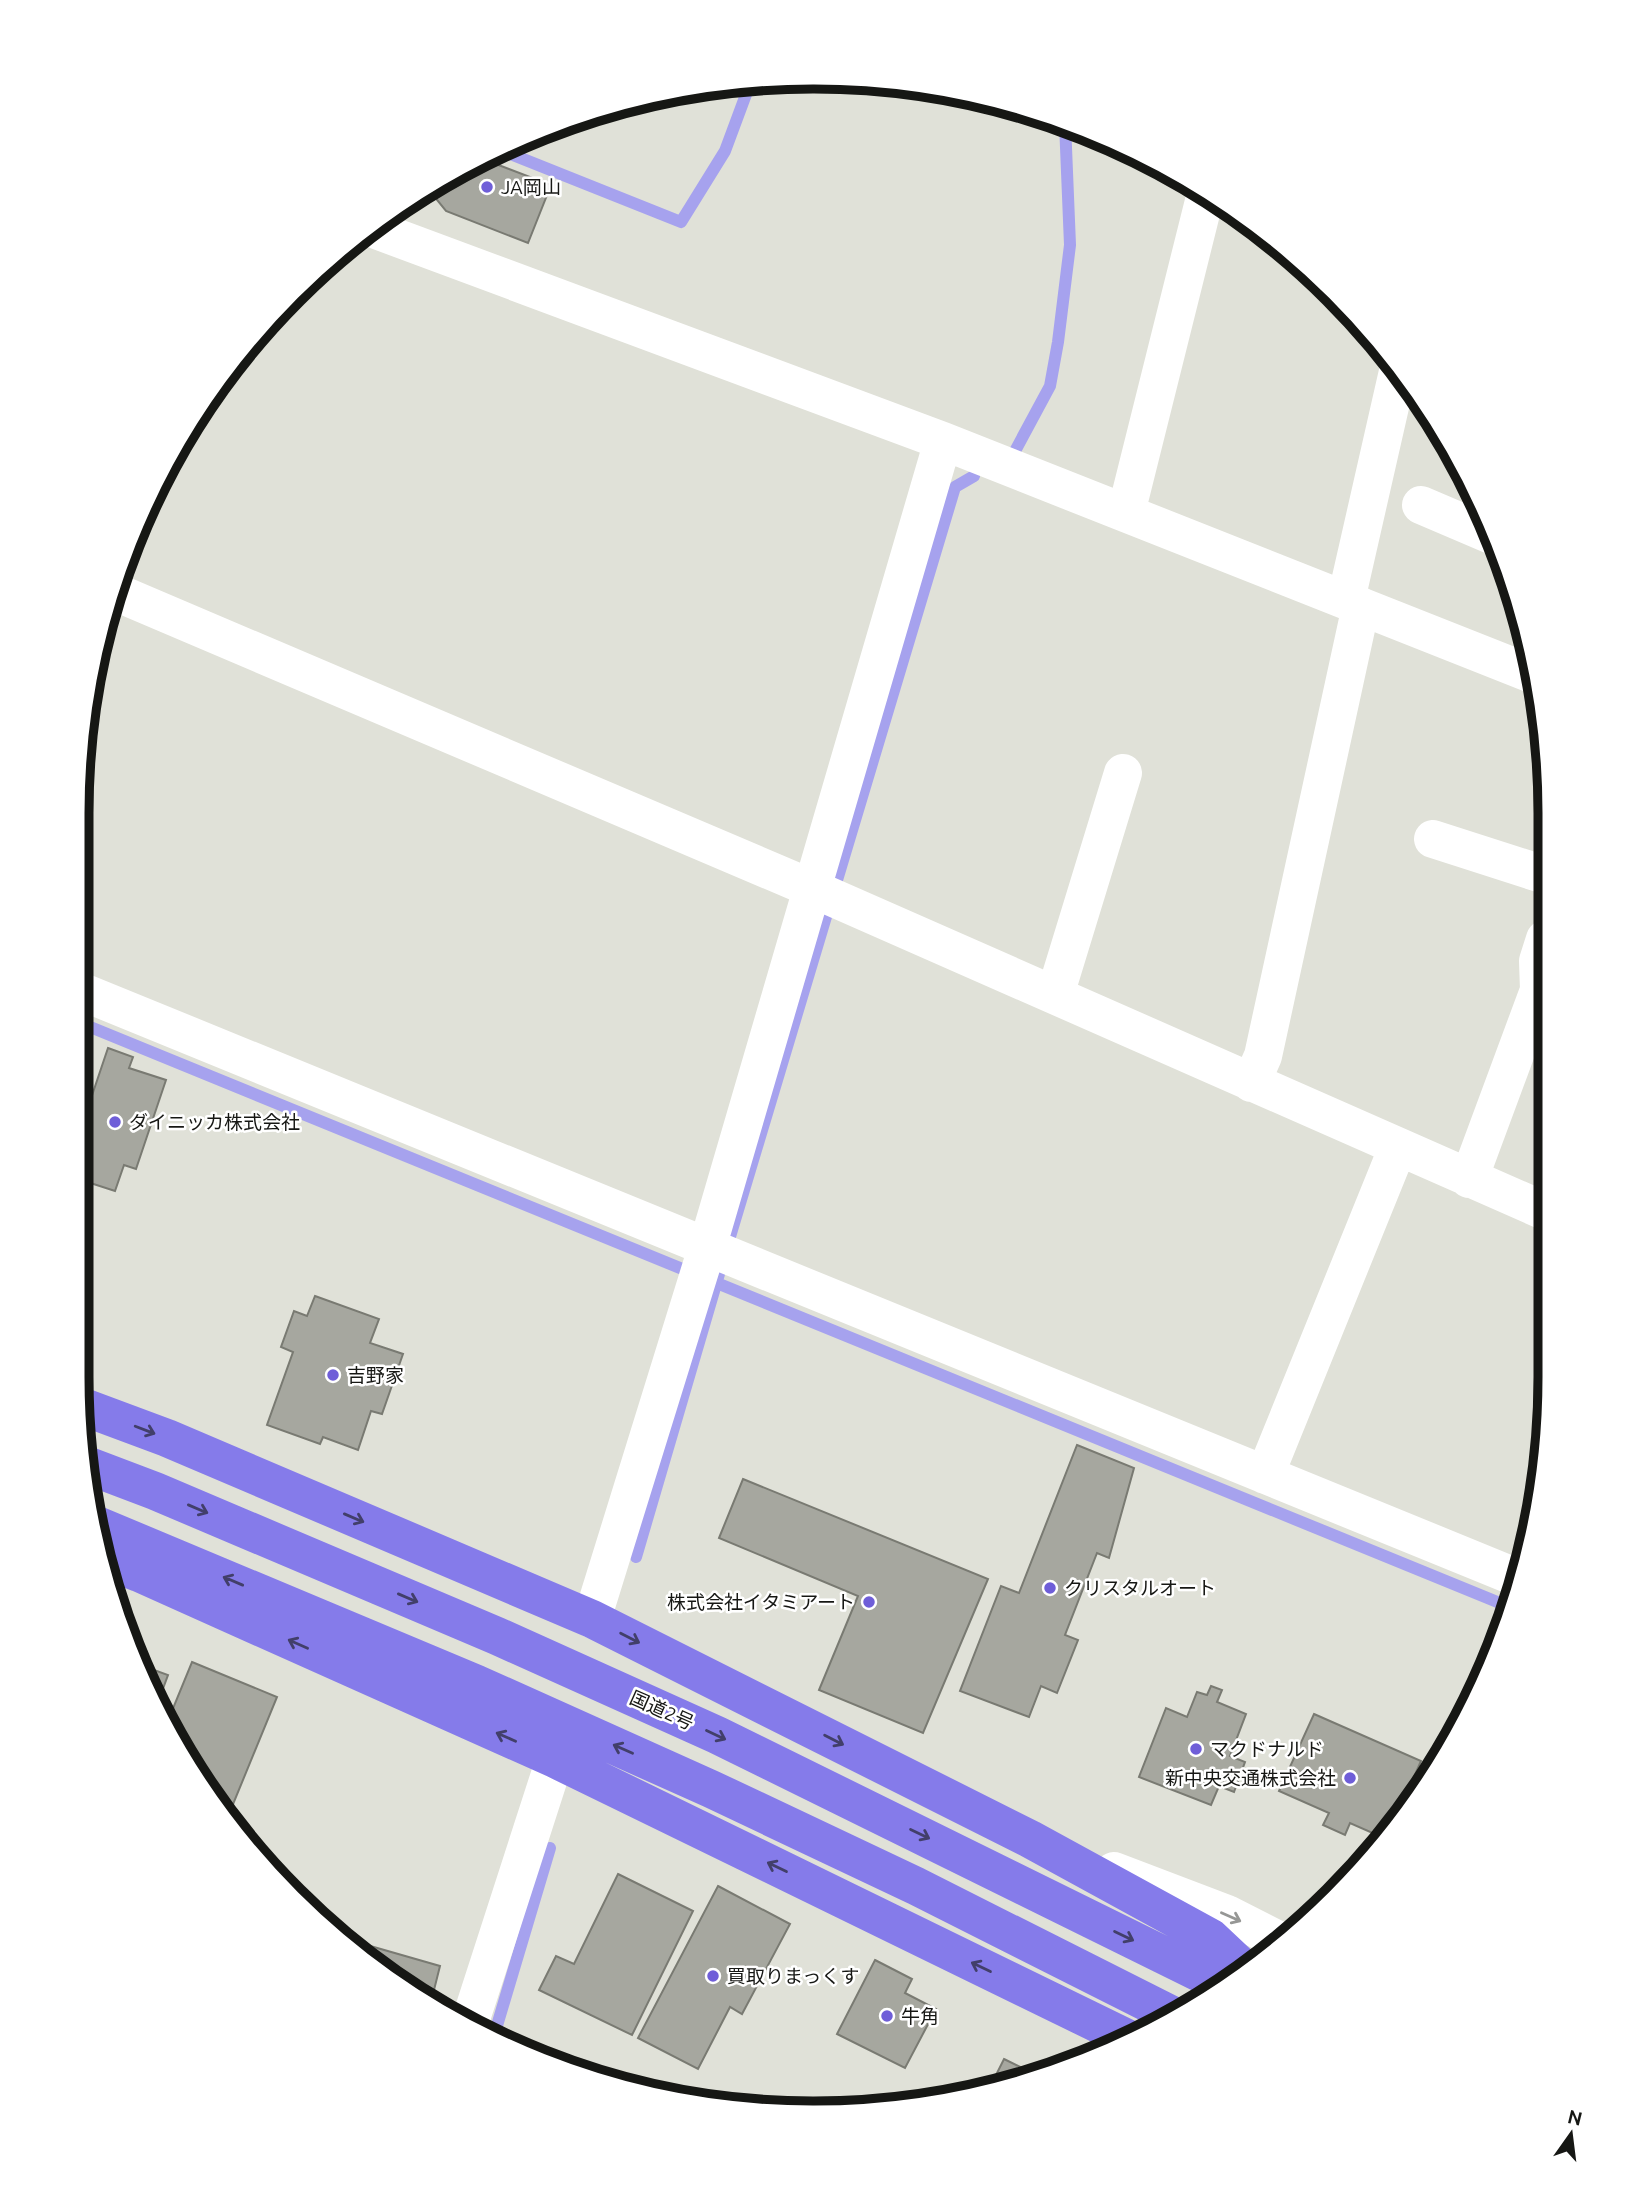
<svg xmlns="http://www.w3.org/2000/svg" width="1627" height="2190" viewBox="0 0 1627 2190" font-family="Ubuntu,'Noto Sans JP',sans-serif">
<rect width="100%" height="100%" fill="#e0e1d8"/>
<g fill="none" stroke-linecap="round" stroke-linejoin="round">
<path stroke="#a6a2ee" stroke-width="12" d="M498 149 681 222 725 151 751 81
M1014 453 1050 386 1058 342 1070 245 1065 123
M78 1022 1512 1608
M729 1240 955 487 974 476
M636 1557 719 1274
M493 2039 550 1848"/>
</g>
<path fill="#a6a79f" stroke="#797a72" stroke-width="2" d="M480 158 551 185 528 243 446 211 429 190Z
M108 1048 133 1057 129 1068 166 1080 136 1169 124 1165 115 1191 78 1179V1137Z
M77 1240 86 1243 77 1267Z
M315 1296 379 1319 370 1343 403 1354 382 1414 371 1411 358 1450 323 1437 320 1444 267 1425 293 1352 281 1347 294 1311 307 1316Z
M1077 1445 1134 1468 1109 1558 1097 1553 1065 1635 1078 1640 1057 1693 1041 1686 1029 1717 960 1691 1001 1586 1019 1593Z
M743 1479 988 1579 923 1733 819 1690 858 1596 719 1538Z
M192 1662 277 1697 229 1814 176 1745 167 1723Z
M143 1666 168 1675 158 1702Z
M1211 1686 1222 1690 1217 1702 1246 1714 1230 1756 1245 1762 1234 1792 1219 1786 1211 1805 1139 1777 1166 1708 1187 1717 1197 1692 1207 1695Z
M1314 1714 1421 1761 1391 1829 1384 1838 1350 1823 1345 1835 1323 1825 1329 1813 1279 1791Z
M618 1874 693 1911 632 2035 539 1990 556 1956 574 1964Z
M718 1886 790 1924 742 2014 730 2007 698 2069 638 2038Z
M339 1937 440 1966 431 2002 365 1961Z
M875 1960 912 1979 905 1993 936 2009 905 2068 837 2034Z
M1004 2059 1039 2076 1004 2088 988 2091Z"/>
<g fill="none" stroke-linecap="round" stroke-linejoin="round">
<path stroke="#fff" stroke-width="38" d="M368 227 943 441 1532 674
M1421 505 1496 537
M1126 513 1206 193
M113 591 811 888 1547 1212
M1346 600 1399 367
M1433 839 1545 875
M78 990 1518 1578
M1055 995 1123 773
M1251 1083 1263 1056 1361 606
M1469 1179 1539 990 1538 961 1545 939
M1265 1475 1398 1147
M592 1619 707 1248 943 441
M1114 1871 1227 1914 1282 1942
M469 2025 555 1759"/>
<path stroke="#857bea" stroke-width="38" d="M81 1406 167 1438 592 1619 1030 1839 1211 1938 1245 1970
M89 1466 155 1491 497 1636 717 1735 1222 1984
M97 1525 477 1684 711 1789 916 1886 1170 2014
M101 1558 139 1573 555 1759 1127 2038"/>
</g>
<defs><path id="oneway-shaft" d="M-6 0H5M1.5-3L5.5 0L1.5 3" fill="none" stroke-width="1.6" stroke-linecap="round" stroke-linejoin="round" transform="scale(1.75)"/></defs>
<g stroke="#423f6a">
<use href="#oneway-shaft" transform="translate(145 1430) rotate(21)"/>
<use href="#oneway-shaft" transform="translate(198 1509) rotate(23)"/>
<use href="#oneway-shaft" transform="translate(354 1518) rotate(23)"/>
<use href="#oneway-shaft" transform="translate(233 1581) rotate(-157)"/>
<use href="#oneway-shaft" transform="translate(408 1598) rotate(23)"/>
<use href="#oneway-shaft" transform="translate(630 1638) rotate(27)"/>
<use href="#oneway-shaft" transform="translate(298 1644) rotate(-156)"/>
<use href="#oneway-shaft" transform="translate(716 1735) rotate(25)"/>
<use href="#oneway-shaft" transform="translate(506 1737) rotate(-156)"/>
<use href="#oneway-shaft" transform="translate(834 1740) rotate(27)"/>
<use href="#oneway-shaft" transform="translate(623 1749) rotate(-156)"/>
<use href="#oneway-shaft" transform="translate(920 1834) rotate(26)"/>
<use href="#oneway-shaft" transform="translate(777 1867) rotate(-154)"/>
<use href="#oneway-shaft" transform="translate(1124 1936) rotate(26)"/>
<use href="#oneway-shaft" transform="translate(981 1967) rotate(-154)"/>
</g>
<use stroke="#969795" href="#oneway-shaft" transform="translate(1231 1917) rotate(24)"/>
<g fill="#6f5ed8" stroke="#fff" stroke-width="2.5">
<circle cx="487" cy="187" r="7"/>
<circle cx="115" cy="1122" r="7"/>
<circle cx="333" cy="1375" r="7"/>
<circle cx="1050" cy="1588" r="7"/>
<circle cx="869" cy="1602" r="7"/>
<circle cx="1196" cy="1749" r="7"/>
<circle cx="1350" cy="1778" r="7"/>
<circle cx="713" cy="1976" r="7"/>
<circle cx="887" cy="2016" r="7"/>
</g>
<g text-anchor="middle" stroke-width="5" stroke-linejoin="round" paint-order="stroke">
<g font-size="19" fill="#161714" stroke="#fff" text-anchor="start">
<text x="501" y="194">JA岡山</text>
<text x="129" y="1129">ダイニッカ株式会社</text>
<text x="347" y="1382">吉野家</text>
<text x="1064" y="1595">クリスタルオート</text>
<text x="855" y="1609" text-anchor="end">株式会社イタミアート</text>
<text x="1210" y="1756">マクドナルド</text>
<text x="1336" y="1785" text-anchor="end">新中央交通株式会社</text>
<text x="727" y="1983">買取りまっくす</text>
<text x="901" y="2023">牛角</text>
</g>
<g font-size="19" fill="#161714" stroke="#fff">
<text transform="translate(662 1710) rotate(24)" y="7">国道2号</text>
</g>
</g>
<path d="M0 0H1627V2190H0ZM813 89H814A724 724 0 0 1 1538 813V1377A724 724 0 0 1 814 2101H813A724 724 0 0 1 89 1377V813A724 724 0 0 1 813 89Z" fill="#fff" fill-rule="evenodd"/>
<path fill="none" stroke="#161714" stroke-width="9" d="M813 89H814A724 724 0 0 1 1538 813V1377A724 724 0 0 1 814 2101H813A724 724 0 0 1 89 1377V813A724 724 0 0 1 813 89Z"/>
<g transform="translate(1571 2134) rotate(14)" stroke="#ffffff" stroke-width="5" paint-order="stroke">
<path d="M0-5L12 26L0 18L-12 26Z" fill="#161714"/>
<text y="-10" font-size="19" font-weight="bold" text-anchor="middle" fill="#161714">N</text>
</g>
</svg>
